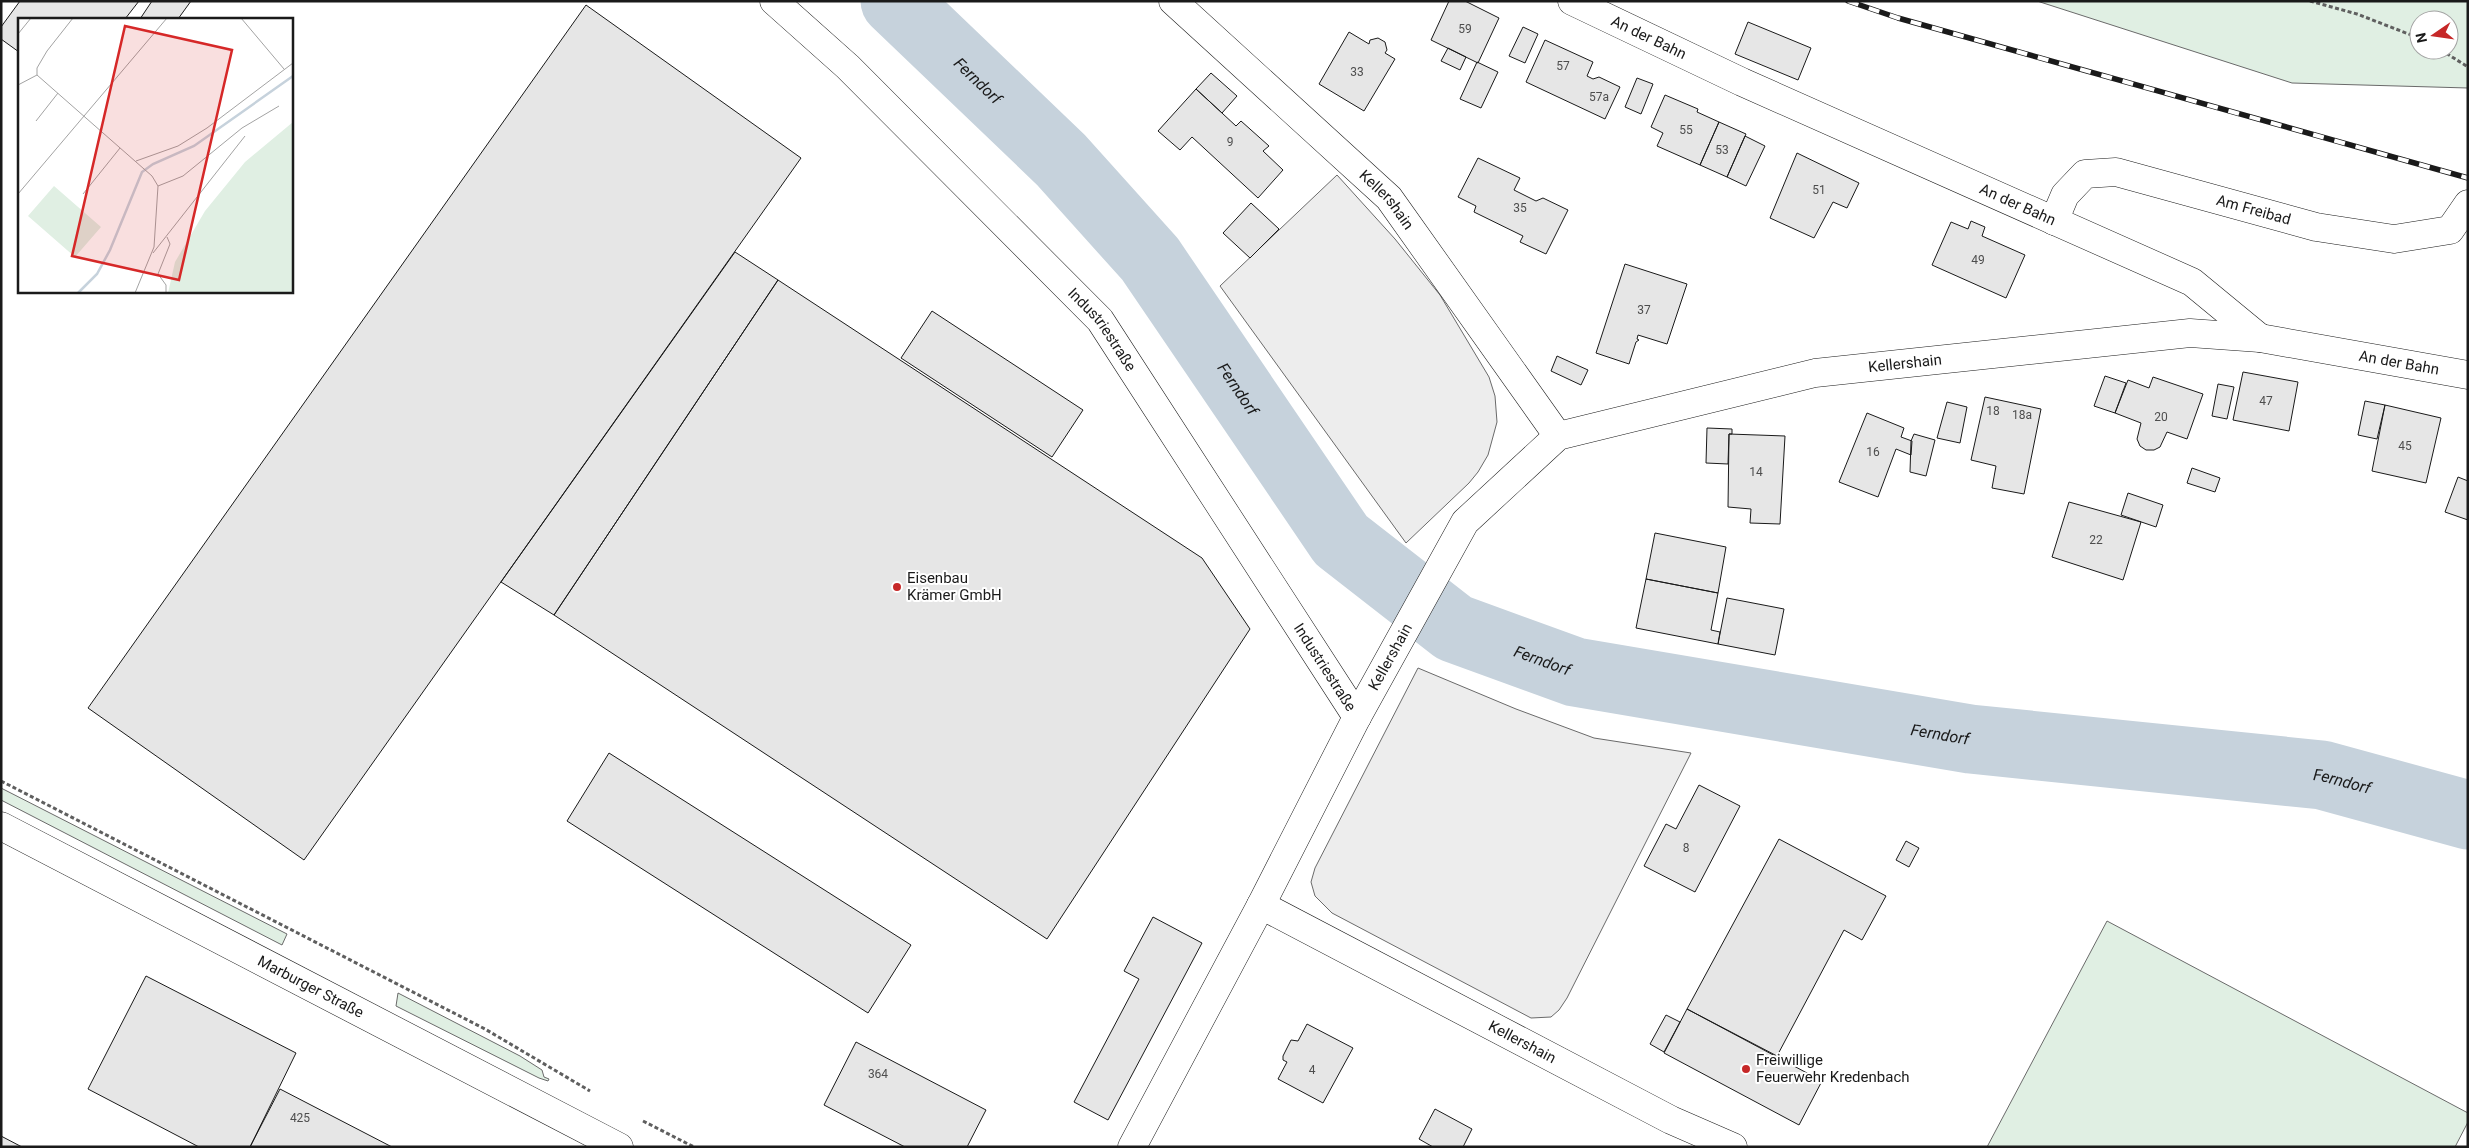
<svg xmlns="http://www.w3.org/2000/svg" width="2469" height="1148" viewBox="0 0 2469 1148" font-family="Roboto,sans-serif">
<rect width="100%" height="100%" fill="#fff"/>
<path fill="#e0efe3" stroke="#6a6a6a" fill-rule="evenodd" d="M2037 1H2468V88L2292 83ZM2419 20H2449V50H2419Z
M1 788 287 934 282 945 1 800Z
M2107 921 2468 1113V1122L2455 1147H1987Z
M398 993 520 1056 542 1070 544 1077 549 1079 548 1081 539 1078 396 1006Z"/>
<path fill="#ededed" stroke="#6a6a6a" d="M1337 175 1395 239 1440 295 1489 377 1495 396 1497 422 1488 455 1478 472 1469 483 1406 543 1220 286Z
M1418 668 1516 709 1594 738 1691 753 1567 998 1559 1010 1551 1017 1531 1018 1332 913 1315 896 1311 882 1315 868Z"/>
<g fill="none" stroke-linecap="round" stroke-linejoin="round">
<path stroke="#c6d2dc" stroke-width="69" id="s1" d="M895 1 1061 160 1150 259 1341 540 1454 628 1575 672 1970 739 2322 775 2468 815"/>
</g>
<path fill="#e6e6e6" stroke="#1a1a1a" d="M20 1H139L125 19H19V52L1 39V27Z
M152 1H191L178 19H140Z
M1449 1H1465L1499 18 1478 63 1431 40Z
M586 5 801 158 304 860 88 708Z
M1748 22 1811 48 1798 80 1735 54Z
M1523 27 1538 34 1525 63 1509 56Z
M1349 32 1369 44 1370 40 1378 38 1385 42 1387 50 1385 53 1395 59 1364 111 1319 84Z
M1545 40 1593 62 1587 76 1593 79 1599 77 1620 87 1605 119 1526 82Z
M1448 48 1466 57 1460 70 1441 61Z
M1477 62 1498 72 1481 108 1460 99Z
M1211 73 1237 96 1222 113 1196 89Z
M1637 78 1653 84 1641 114 1625 107Z
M1196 89 1236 126 1241 121 1269 146 1263 151 1283 170 1258 198 1192 137 1180 150 1158 131Z
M1665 95 1698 109 1697 112 1719 122 1700 165 1657 146 1663 133 1651 127Z
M1719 122 1746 134 1727 177 1700 165Z
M1745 136 1765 146 1746 186 1727 177Z
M1797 153 1859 183 1847 208 1833 202 1814 238 1770 218Z
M1478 158 1520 178 1514 190 1536 201 1543 198 1568 210 1546 254 1520 242 1523 236 1474 212 1476 206 1458 197Z
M1251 203 1279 229 1250 258 1223 233Z
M1971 221 1985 227 1982 236 2025 255 2006 298 1932 265 1951 222 1968 229Z
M735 252 778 280 554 615 501 582Z
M1625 264 1687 284 1667 344 1638 335 1637 339 1639 340 1636 342 1629 364 1596 353Z
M778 280 1202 558 1250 629 1047 939 554 615Z
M932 311 1083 410 1052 457 901 358Z
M1557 356 1588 370 1581 385 1551 371Z
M2243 372 2298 382 2289 431 2233 420Z
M2105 376 2126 383 2115 413 2094 406Z
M2153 377 2203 394 2187 439 2167 432 2160 447 2154 450H2146L2140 446 2137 439 2141 423 2115 413 2128 380 2149 388Z
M2218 384 2234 387 2227 419 2212 416Z
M1985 397 2041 409 2024 494 1992 488 1996 466 1971 460Z
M2365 401 2385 405 2377 439 2358 435Z
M1947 402 1967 407 1960 443 1937 438Z
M2385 405 2441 418 2426 483 2372 471Z
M1867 413 1904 428 1901 437 1912 441 1911 455 1896 449 1878 497 1839 482Z
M1707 428 1732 429V434H1729L1728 464 1706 463Z
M1729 434 1785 436 1780 524 1750 523 1751 509 1728 507Z
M1914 434 1935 440 1926 476 1910 472 1911 441Z
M2192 468 2220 478 2215 492 2187 483Z
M2458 477 2468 481V520L2445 512Z
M2128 493 2163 505 2156 527 2121 515Z
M2069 502 2141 522 2123 580 2052 557Z
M1655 533 1726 547 1718 593 1646 579Z
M1646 579 1718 593 1711 630 1720 632 1718 644 1636 628Z
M1727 598 1784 609 1775 655 1718 644Z
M609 753 911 945 868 1013 567 821Z
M1699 785 1740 806 1695 892 1644 866 1666 824 1676 829Z
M1779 839 1886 896 1862 940 1844 930 1777 1056 1687 1009Z
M1906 841 1919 848 1909 867 1896 860Z
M1153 917 1202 943 1108 1120 1074 1102 1139 979 1124 971Z
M146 976 296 1053 250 1147H199L88 1089Z
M1687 1009 1822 1081 1799 1125 1664 1053Z
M1666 1015 1680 1022 1664 1052 1650 1044Z
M1307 1024 1353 1048 1323 1103 1278 1079 1287 1062 1283 1060V1056L1291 1040 1298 1041Z
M856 1042 986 1110 967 1147H905L824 1105Z
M280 1089 392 1147H250Z
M1435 1109 1472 1129 1463 1147H1433L1419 1139Z
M1 1136 22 1147H1Z"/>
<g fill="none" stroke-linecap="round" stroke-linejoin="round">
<defs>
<g id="minor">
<path id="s2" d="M774 1 848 67 1100 320 1357 717"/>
<path id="s3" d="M1173 1 1389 198 1558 436"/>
<path id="s4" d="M1572 1 1742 82 2192 282 2260 338"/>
<path id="s5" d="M2054 221 2065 195 2085 174 2116 172 2316 227 2394 239 2450 230 2468 204"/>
<path id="s6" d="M1261 905 1671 1120 1733 1147"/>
<path id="s7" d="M1132 1147 1261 905 1357 717 1465 522 1558 436 1815 373 2190 333 2260 338 2468 375"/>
</g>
<g id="major">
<path id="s8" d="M1 826 619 1147"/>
</g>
</defs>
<use href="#minor" stroke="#1a1a1a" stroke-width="29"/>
<use href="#major" stroke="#1a1a1a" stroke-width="29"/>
<path stroke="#5f5f5f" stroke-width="3" stroke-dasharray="4 2.5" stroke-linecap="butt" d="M2310 1 2357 14 2419 38
M2441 50 2468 67
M1 781 485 1029 590 1091
M643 1121 694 1147"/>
<use href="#minor" stroke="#fff" stroke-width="28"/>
<use href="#major" stroke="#fff" stroke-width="28"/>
<defs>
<path id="rail" d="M1848 1 1898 18 2468 178"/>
</defs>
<use href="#rail" stroke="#1a1a1a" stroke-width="5.5"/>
<use href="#rail" stroke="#fff" stroke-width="4" stroke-dasharray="11" stroke-linecap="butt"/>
</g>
<g fill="#c62828" stroke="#fff" stroke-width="2">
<circle cx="897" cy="587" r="5"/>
<circle cx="1746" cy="1069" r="5"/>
</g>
<g text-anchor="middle" stroke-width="4" stroke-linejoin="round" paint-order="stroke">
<g font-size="12" fill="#4d4d4d">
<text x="1465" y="33">59</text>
<text x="1563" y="70">57</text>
<text x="1357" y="76">33</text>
<text x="1599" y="101">57a</text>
<text x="1686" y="134">55</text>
<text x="1230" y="146">9</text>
<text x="1722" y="154">53</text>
<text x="1819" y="194">51</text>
<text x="1520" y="212">35</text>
<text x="1978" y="264">49</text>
<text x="1644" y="314">37</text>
<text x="2266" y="405">47</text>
<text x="1993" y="415">18</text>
<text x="2022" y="419">18a</text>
<text x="2161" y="421">20</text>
<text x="2405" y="450">45</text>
<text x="1873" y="456">16</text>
<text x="1756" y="476">14</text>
<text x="2096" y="544">22</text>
<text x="1686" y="852">8</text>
<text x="1312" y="1074">4</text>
<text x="878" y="1078">364</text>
<text x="300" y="1122">425</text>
</g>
<g font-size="15" fill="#1a1a1a" stroke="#fff">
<text dy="5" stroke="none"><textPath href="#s4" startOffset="85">An der Bahn</textPath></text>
<text dy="5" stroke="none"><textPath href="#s3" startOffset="292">Kellershain</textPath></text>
<text dy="5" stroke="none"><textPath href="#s4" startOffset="490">An der Bahn</textPath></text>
<text dy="5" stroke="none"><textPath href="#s5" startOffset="231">Am Freibad</textPath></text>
<text dy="5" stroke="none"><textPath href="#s2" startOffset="465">Industriestraße</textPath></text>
<text dy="5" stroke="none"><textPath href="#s7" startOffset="1190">Kellershain</textPath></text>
<text dy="5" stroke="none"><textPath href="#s7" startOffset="1688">An der Bahn</textPath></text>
<text dy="5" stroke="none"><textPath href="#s7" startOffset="554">Kellershain</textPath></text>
<text dy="5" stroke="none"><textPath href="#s2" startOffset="870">Industriestraße</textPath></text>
<text dy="5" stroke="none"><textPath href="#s8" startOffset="349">Marburger Straße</textPath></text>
<text dy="5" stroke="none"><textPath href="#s6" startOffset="295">Kellershain</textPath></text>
</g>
<g font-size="15" fill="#1a1a1a" stroke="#fff" text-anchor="start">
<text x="907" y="583">Eisenbau<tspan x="907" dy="17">Krämer GmbH</tspan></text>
<text x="1756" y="1065">Freiwillige<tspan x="1756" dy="17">Feuerwehr Kredenbach</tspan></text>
</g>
<g font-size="16" font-style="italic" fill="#1a1a1a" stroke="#fff">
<text dy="6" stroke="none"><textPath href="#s1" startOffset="115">Ferndorf</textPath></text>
<text dy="6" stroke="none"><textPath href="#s1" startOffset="520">Ferndorf</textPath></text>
<text dy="6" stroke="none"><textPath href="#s1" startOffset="940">Ferndorf</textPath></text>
<text dy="6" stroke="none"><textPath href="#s1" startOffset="1345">Ferndorf</textPath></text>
<text dy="6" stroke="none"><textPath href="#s1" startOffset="1750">Ferndorf</textPath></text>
</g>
</g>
<g transform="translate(18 18)">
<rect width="275" height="275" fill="#fff"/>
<path d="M275 104V275H150L157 244 187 193 227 144ZM36 168 83 209 57 239 10 198Z" fill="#e0efe3"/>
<path fill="none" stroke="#c6d2dc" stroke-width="2.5" d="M60 275 79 256 92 232 124 154 135 146 176 128 275 58"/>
<path fill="none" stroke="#a3a3a3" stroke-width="1" d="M223 0 266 51M0 16 13 0M19 57 134 158 140 168 136 229 117 275M19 57V50L29 33 55 0M0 67 19 57M18 103 40 75M118 143 160 128 189 110 275 45M140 168 165 158 224 110 261 88M0 176 149 0M65 176 102 130M135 235 227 118M148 275V267L140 256 152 226 149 219"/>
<path fill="#d62828" fill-opacity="0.15" stroke="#d62828" stroke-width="2.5" d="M107 8 214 32 161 262 54 238Z"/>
<rect width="275" height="275" fill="none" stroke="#1a1a1a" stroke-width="2.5"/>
</g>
<rect width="2469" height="1148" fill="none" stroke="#1a1a1a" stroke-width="5"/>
<g transform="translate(2434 35) rotate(257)"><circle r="24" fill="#ffffff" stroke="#a3a3a3"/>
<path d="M0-4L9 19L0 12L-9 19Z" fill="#c62828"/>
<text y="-8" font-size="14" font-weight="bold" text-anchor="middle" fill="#1a1a1a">N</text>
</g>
</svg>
